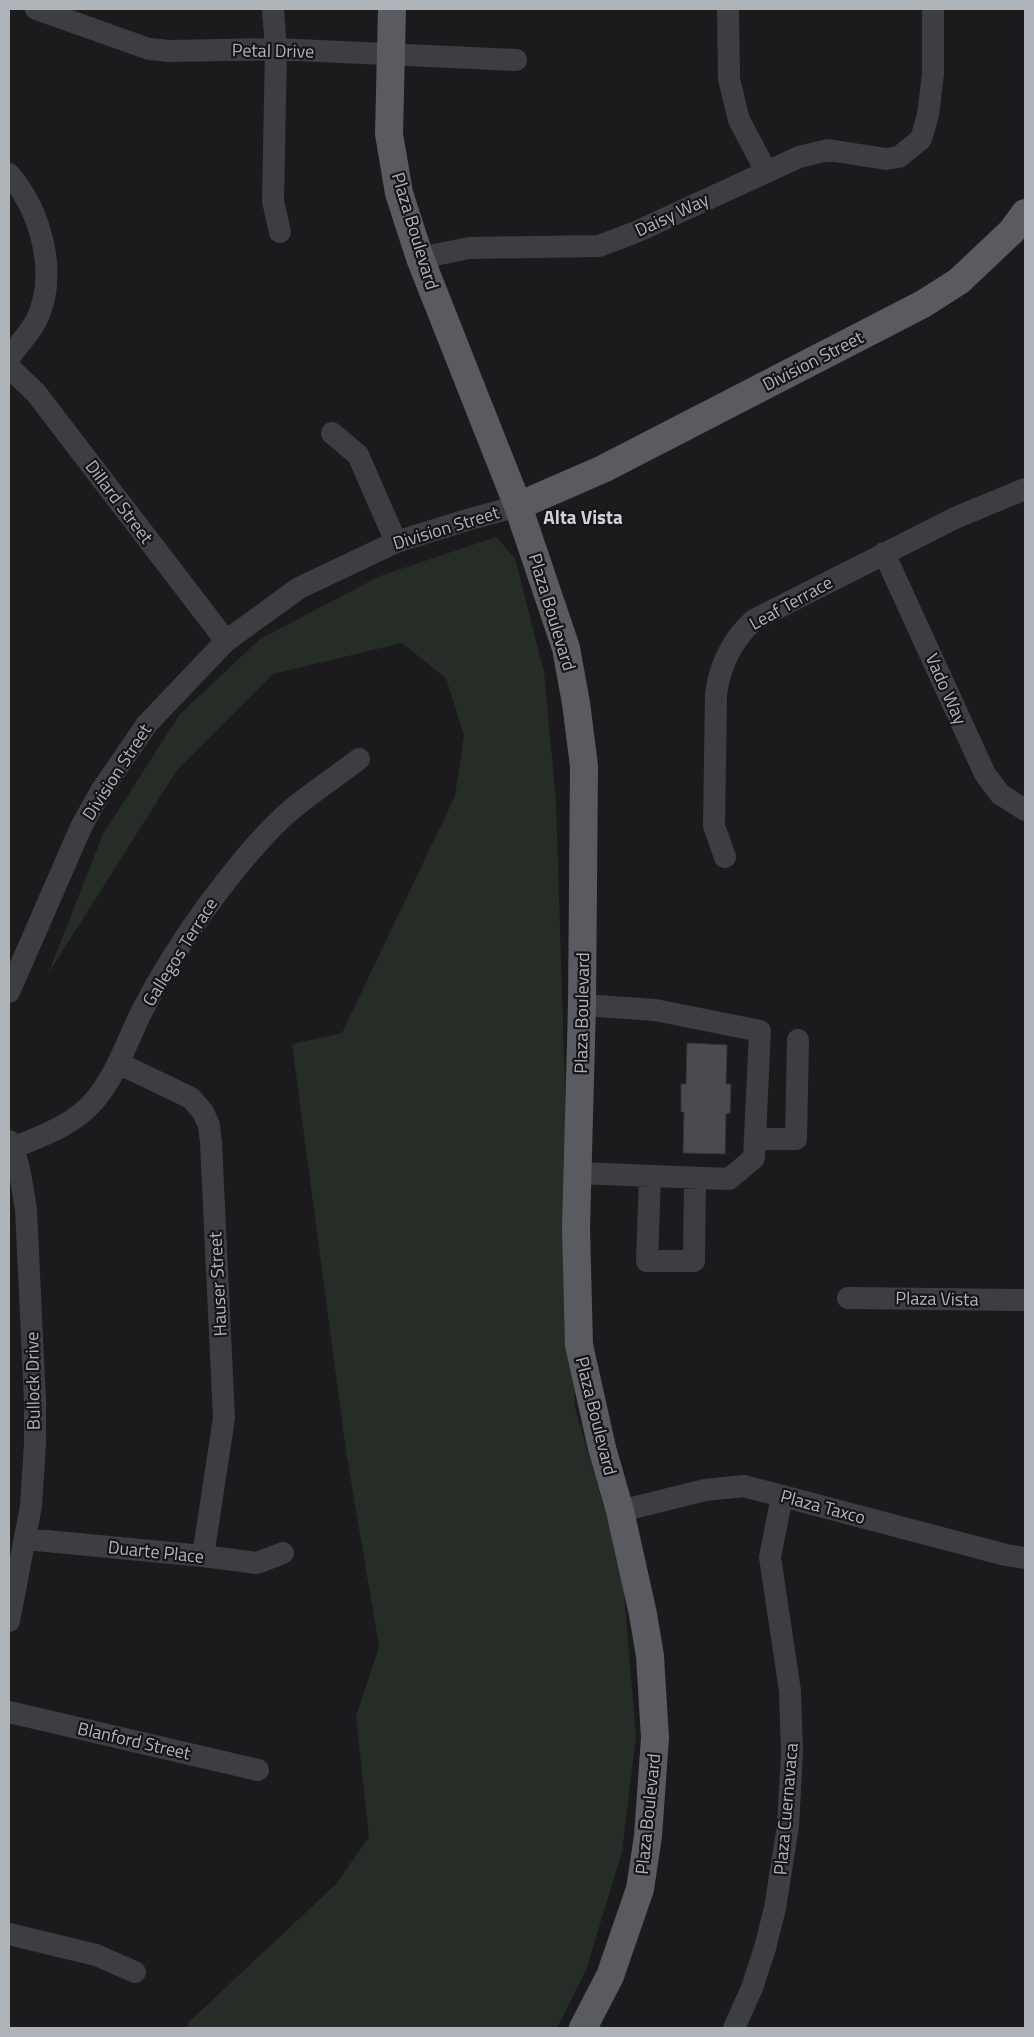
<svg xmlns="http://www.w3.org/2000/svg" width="1034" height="2037" viewBox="0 0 1034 2037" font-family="'Titillium Web',sans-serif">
<rect width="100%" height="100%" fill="#1b1b1d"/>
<path fill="#252d26" d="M496 537 515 558 544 672 556 801 575 1408 622 1570 636 1736 622 1852 586 1970 557 2028H186L189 2022 336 1884 369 1837 356 1716 379 1647 346 1451 292 1044 342 1033 455 796 464 736 446 678 402 643 273 674 177 770 48 974 103 834 180 714 260 639 380 576Z"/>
<path fill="#4a4b4f" stroke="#353539" d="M687 1043 727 1045 726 1084H731L730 1113 726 1114 725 1154 683 1153 684 1112H681V1084H686Z"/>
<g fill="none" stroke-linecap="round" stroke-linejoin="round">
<path stroke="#3c3e41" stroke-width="22" d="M36 9 149 49 169 51 276 49 516 60
M273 9 276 49 273 201 280 232
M728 9 729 79 739 120 766 171
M9 174C41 211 59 275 36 321 29 334 17 346 9 358
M420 258 469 248 599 246 636 232 799 157 828 150 886 159 899 157 921 139 928 115 933 74V9
M9 367 36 393 226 641
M332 433 358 455 396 542
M884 553 985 774 1000 794 1025 810
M725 857 714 826 716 694C720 664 732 640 754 620L955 518 1025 489
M9 992 82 825 101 791 147 724 226 641 299 588 396 542 467 520 518 506
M118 1063 191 1098 203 1112 209 1125 211 1143 224 1418 203 1556
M755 1139H796L798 1040
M9 1141C20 1161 22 1187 26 1209L35 1401V1443L31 1506 9 1621
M13 1148C41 1136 74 1125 94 1101 116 1076 127 1041 142 1011 161 974 183 939 208 905 231 874 256 842 284 816 307 795 335 778 359 759
M578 1173 729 1179 754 1158 760 1031 655 1010 582 1005
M650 1177 647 1261H694L695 1178
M848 1298 1025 1300
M620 1511 705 1490 744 1486 1006 1555 1025 1558
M26 1539 203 1556 257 1563 283 1553
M9 1712 258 1770
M9 1934 96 1955 135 1972
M734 2028 752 1988 765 1948 775 1908 788 1826 792 1753 790 1691 770 1557 782 1496"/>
<path stroke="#595b60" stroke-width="28" d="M392 9 389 134 399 193 420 258 518 506 566 648 576 703 584 766 582 1005 576 1228 579 1345 602 1448 620 1511 643 1614 650 1656 655 1738 648 1836 640 1889 610 1976 583 2028
M518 506 603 469 923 304 959 281 1012 231 1025 213"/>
</g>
<g text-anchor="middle" stroke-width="4.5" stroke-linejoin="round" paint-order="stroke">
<g font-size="18" fill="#afb4bb" stroke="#161618">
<text transform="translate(273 51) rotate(1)" y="6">Petal Drive</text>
<text transform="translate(672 215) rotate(-25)" y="6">Daisy Way</text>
<text transform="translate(415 231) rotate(73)" y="6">Plaza Boulevard</text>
<text transform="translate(813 361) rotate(-27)" y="6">Division Street</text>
<text transform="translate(119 502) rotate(53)" y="6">Dillard Street</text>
<text transform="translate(446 528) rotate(-17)" y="6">Division Street</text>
<text transform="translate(791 603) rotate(-29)" y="6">Leaf Terrace</text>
<text transform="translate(552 612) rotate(73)" y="6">Plaza Boulevard</text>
<text transform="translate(946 689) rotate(66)" y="6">Vado Way</text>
<text transform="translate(117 772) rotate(-57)" y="6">Division Street</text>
<text transform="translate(180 952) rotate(-58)" y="6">Gallegos Terrace</text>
<text transform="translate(582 1013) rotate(-89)" y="6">Plaza Boulevard</text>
<text transform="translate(218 1284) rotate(-93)" y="6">Hauser Street</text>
<text transform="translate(937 1299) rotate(1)" y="6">Plaza Vista</text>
<text transform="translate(33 1381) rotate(-91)" y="6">Bullock Drive</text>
<text transform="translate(596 1416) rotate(76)" y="6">Plaza Boulevard</text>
<text transform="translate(823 1507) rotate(15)" y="6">Plaza Taxco</text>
<text transform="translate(156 1552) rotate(6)" y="6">Duarte Place</text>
<text transform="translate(134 1741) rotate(13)" y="6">Blanford Street</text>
<text transform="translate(786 1809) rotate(-85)" y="6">Plaza Cuernavaca</text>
<text transform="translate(648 1814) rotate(-84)" y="6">Plaza Boulevard</text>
</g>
<g font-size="19" font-weight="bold" fill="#d0d2d7" stroke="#161618">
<text x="583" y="524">Alta Vista</text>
</g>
</g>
<rect width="1034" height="2037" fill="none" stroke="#afb4bb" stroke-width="20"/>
</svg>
